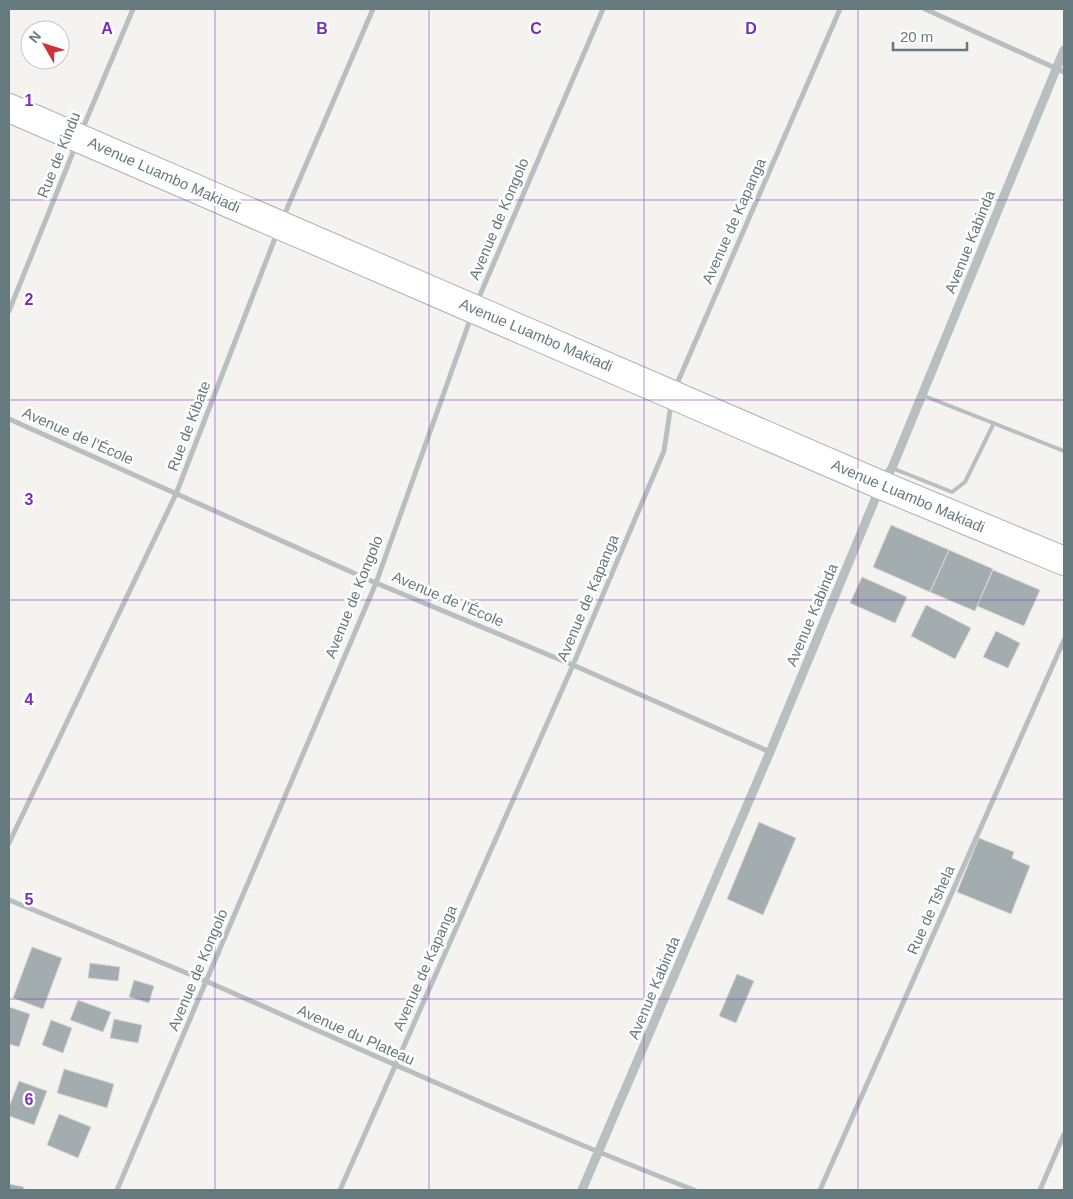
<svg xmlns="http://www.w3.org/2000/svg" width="1073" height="1199" viewBox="0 0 1073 1199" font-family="Helvetica,sans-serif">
<rect width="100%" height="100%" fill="#f4f3f0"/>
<path fill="#a3adaf" stroke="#d5d5d3" d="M891 525 949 550 930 592 873 567Z
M949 550 993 569 975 611 930 592Z
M993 570 1040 590 1024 626 977 606Z
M862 577 907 597 895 623 850 603Z
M926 605 971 628 955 659 911 636Z
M996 631 1020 643 1008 668 983 657Z
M759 822 796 838 763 915 727 899Z
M979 838 1014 852 1012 858 1030 866 1011 914 957 892Z
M32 947 62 958 43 1009 13 998Z
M90 963 120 967 118 981 88 978Z
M737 974 754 981 736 1023 719 1016Z
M134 980 154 986 149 1003 129 997Z
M78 1000 111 1012 103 1032 70 1020Z
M9 1007 30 1014 19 1047 9 1044Z
M114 1019 142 1025 138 1043 110 1038Z
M51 1020 72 1028 63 1053 42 1045Z
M64 1069 114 1084 107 1108 57 1093Z
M19 1081 47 1091 34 1125 9 1116V1107Z
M59 1114 91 1127 78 1158 47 1145Z
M9 1184 24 1187 23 1190H9Z"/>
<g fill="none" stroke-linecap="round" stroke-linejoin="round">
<defs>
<path id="secondary" d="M9 108 881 485 1064 561"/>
</defs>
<use href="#secondary" stroke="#abb3b5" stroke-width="30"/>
<path stroke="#b8bfc0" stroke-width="4" d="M922 395 1064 451
M892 468 952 492 965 482 994 423"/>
<path stroke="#b8bfc0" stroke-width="5" d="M925 9 1064 72
M82 130 133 9
M283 218 373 9
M477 302 603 9
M9 311 76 145
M676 386 840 9
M9 419 376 583 573 665 770 752
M9 843 176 494 277 233
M9 900C75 927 142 954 208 982 369 1053 529 1126 694 1190
M117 1190 376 583 471 317
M340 1190 573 665 664 451 671 404
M820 1190 1064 640
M1040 1190 1064 1134"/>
<path stroke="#b8bfc0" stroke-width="9" d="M582 1190 770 752 881 485 892 468 1064 50"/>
<use href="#secondary" stroke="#fff" stroke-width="28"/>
</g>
<path fill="none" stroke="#7b2cbf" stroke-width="1" stroke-opacity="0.55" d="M215 9V1190M429 9V1190M644 9V1190M858 9V1190M9 200H1064M9 400H1064M9 600H1064M9 799H1064M9 999H1064"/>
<g text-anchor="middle" stroke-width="5" stroke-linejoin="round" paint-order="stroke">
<g font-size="15" fill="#657a7f" stroke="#fff">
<text transform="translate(59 155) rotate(-68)" y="5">Rue de Kindu</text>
<text transform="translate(164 175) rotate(24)" y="5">Avenue Luambo Makiadi</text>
<text transform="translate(499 219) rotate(-67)" y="5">Avenue de Kongolo</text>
<text transform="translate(734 221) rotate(-66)" y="5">Avenue de Kapanga</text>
<text transform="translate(970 242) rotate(-68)" y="5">Avenue Kabinda</text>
<text transform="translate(536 335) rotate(23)" y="5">Avenue Luambo Makiadi</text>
<text transform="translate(189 426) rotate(-69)" y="5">Rue de Kibate</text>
<text transform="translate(78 436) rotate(24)" y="5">Avenue de l’École</text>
<text transform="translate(908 496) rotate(23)" y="5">Avenue Luambo Makiadi</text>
<text transform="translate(354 597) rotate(-68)" y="5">Avenue de Kongolo</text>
<text transform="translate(588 598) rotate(-67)" y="5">Avenue de Kapanga</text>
<text transform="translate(448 599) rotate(23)" y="5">Avenue de l’École</text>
<text transform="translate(812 615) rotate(-67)" y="5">Avenue Kabinda</text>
<text transform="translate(931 910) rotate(-66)" y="5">Rue de Tshela</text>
<text transform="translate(425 968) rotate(-66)" y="5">Avenue de Kapanga</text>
<text transform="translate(198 970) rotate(-67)" y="5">Avenue de Kongolo</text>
<text transform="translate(654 988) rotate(-67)" y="5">Avenue Kabinda</text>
<text transform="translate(356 1035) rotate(24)" y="5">Avenue du Plateau</text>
</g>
</g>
<g font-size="16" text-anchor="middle" font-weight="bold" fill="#7b2cbf" stroke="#fff" stroke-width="5" stroke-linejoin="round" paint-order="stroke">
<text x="107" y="34">A</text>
<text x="322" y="34">B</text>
<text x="536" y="34">C</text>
<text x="751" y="34">D</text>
<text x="29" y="106">1</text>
<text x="29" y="305">2</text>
<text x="29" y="505">3</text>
<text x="29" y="705">4</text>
<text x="29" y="905">5</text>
<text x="29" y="1105">6</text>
</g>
<rect width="1073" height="1199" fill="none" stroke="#657a7f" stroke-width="20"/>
<g transform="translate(45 45) rotate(309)"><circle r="24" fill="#ffffff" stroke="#c1cacc"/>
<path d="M0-4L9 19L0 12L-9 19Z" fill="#d23235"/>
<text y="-8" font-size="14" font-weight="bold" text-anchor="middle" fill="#657a7f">N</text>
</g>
<path d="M893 42v8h74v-8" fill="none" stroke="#657a7f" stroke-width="2.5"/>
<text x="900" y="42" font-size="15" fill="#657a7f" stroke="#ffffff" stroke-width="4" paint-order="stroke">20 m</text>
</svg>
